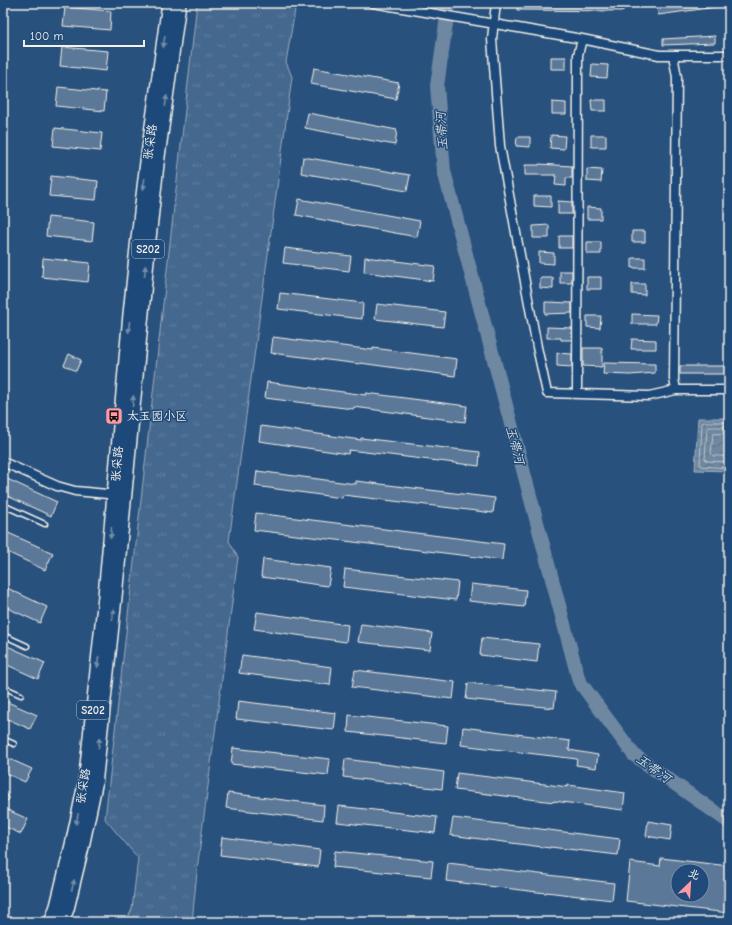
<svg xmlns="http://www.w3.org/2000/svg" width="732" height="925" viewBox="0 0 732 925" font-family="'Comic Neue','LXGW WenKai TC',sans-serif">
<defs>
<pattern id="grass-tufts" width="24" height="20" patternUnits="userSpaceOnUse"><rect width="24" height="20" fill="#45688e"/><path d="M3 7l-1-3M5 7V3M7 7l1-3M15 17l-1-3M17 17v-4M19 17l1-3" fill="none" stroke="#607e9e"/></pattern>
<pattern id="water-waves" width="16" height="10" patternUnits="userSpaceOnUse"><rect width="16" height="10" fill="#6e88a2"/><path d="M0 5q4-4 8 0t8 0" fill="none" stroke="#5f6e7d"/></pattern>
</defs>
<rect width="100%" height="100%" fill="#28517e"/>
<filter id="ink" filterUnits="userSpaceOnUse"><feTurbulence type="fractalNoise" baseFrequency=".025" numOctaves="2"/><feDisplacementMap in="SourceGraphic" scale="8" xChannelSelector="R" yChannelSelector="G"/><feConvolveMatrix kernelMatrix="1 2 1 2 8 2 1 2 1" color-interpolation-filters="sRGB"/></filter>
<g filter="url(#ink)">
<path fill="url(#grass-tufts)" stroke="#9cacbb" d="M197 3H292L296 4 286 62 292 77 229 541 238 557 198 862 192 922H126L132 909 138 858 105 819Z"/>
<path fill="url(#water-waves)" stroke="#a4b2be" d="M698 418H729V471L695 470Z"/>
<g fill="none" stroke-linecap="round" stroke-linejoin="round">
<path stroke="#bec7cc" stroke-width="1" d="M729 422H704L702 423 700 464 701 466 729 468
M729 427H709L707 428 705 459 707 461 729 462
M729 433 713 434 711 454 713 456H729"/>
<path stroke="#6e88a2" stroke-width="14" d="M449 3 437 86 444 171 579 681 634 755 729 822"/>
</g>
<path fill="#5b7899" stroke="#f4f1e8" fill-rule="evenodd" d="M517 3H623V11L517 10Z
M657 3H716V7L658 15Z
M65 7 111 11 110 30 63 26Z
M715 36V43L663 45V39Z
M62 47 108 51 106 71 60 66Z
M551 57H566V69H551Z
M592 64 608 65 607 78 591 77Z
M314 68 399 83 396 99 311 84Z
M58 87 106 92 104 111 56 106Z
M591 100H606V111H592Z
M552 102 566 103V114H552Z
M308 113 397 130 395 145 305 128Z
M55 128 102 133 100 151 53 146Z
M551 135 565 136 564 149 550 148Z
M591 135H606V147H591Z
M517 137H530V147L516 146Z
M303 157 410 175 407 191 301 173Z
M539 164 572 166V178H566V186L555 185 556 175H525V165H539Z
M587 169 602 170 601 182 587 181Z
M51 176 98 181 96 200 49 196Z
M534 196H551V207L534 206Z
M299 199 420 221 417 237 296 215Z
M558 201 572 202V214H558Z
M587 207 601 208V219H587Z
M48 217 94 222 92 241 46 236Z
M549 225V238H533V226Z
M632 231H645V242H632Z
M559 236H572V248H559Z
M587 242H601V254H587Z
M285 248 351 256 349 271 283 263Z
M539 252 554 253V264L539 263Z
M365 257 435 266 433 281 364 272Z
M43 258 90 263 88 282 42 277Z
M632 258H645V268H632Z
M560 271H572V283H560Z
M587 277H601V289H587Z
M540 278H553V289L540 288Z
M632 284H645V295L632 294Z
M280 293 363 303 362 319 278 309Z
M545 302 572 303V313L545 314Z
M377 304 445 312 443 327 375 319Z
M632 314 657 315 656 324H632Z
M587 316H601L600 328 587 327Z
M547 327 572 328V340H561V338H547Z
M273 337 373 350V348L457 359 455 376 360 363V364L271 353Z
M632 339 656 340V349H631Z
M583 348H602V367L583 366Z
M557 353 572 354V367L557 366Z
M69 354 81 360 76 371 64 365Z
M604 363 655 364V373L630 375 603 374Z
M680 366H729V374H680Z
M267 382 366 395V393L467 406 465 422 354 407 353 409 265 398Z
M261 426 361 440V438L480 452 479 466 349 450 348 454 259 441Z
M257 471 356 484V481L495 498 493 513 343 495 342 498 255 486Z
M3 477 57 502 51 516 3 494Z
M256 513 504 544 502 560 254 530Z
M6 532 53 553 45 570 3 550V538Z
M263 559 331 568 328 586 261 577Z
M345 569 458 582 456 600 343 587Z
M471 584 526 590 524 607 469 601Z
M3 586 47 607 40 623 3 606Z
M257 612 348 625 346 642 254 629Z
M361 624 432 633 430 650 358 642Z
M482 638 539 644 537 662 480 655Z
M3 644 45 663 38 679 3 663Z
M242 655 332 667 330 685 239 673Z
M355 670 455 682 453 699 352 687Z
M468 683 556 692 554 708 466 699Z
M3 700 37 715 30 729 3 717Z
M238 701 336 713 334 730 236 719Z
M349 715 448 726 446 743 348 732Z
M463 727 570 741 569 750 598 755 596 768 576 765 577 759 461 745Z
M233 748 330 759 328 775 231 764Z
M3 756 32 769 25 782 3 772Z
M345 759 444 772 442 789 343 777Z
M457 773 568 787V785L625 793 623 810 554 801V802L455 790Z
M228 793 324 805 323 820 226 808Z
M339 806 437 817 435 833 337 822Z
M3 808 28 819 21 834 3 826Z
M453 818 620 839 618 855 550 847V848L450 835Z
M648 821 672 825 670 840 646 836Z
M222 837 320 850 318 867 220 855Z
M335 851 433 861 431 877 333 867Z
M661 858 729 866V913L626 901 630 862 660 866ZM678 871H702V895H678Z
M448 863 614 883 612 900 546 892V893L446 881Z"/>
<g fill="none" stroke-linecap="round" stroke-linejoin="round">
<defs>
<path id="service" d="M3 505 45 524
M3 635 27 646
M3 687 21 695
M3 739 14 744
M3 797 6 798
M3 851H4"/>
<path id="minor" d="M373 3 582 39 659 55H729
M496 3 492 39 500 146 537 347 547 393 649 396 676 390H729
M673 55 677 77 674 379 676 390
M577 394 578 55 582 39
M3 462 57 486 75 491 118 495"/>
<path id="primary" d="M51 922 57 906 72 845 85 784 105 596 130 314 138 238 147 162 169 3
M62 922 67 909 82 847 95 785 115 597 149 239 157 164 179 3"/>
</defs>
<use href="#service" stroke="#f4f1e8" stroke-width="7"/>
<use href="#minor" stroke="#f4f1e8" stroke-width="11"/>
<use href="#primary" stroke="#f4f1e8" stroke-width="16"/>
<use href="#service" stroke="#1f4a7a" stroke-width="4"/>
<use href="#minor" stroke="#1f4a7a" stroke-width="8"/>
<use href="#primary" stroke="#1f4a7a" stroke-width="13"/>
</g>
<defs><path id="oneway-solid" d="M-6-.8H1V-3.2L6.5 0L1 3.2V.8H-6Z"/></defs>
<g fill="#748da6">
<use href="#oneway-solid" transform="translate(164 42) rotate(98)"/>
<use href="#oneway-solid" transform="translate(166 101) rotate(-82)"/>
<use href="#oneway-solid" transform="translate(144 184) rotate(97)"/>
<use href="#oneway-solid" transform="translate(145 271) rotate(-85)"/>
<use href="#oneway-solid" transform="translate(129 327) rotate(95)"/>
<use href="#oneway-solid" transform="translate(133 401) rotate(-85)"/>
<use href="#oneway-solid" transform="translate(111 533) rotate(95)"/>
<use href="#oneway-solid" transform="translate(113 614) rotate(-84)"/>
<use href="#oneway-solid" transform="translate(98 662) rotate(96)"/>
<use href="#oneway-solid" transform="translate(99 743) rotate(-84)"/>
<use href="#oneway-solid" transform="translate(77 819) rotate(102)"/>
<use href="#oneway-solid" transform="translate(73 885) rotate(-76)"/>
</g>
</g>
<defs>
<symbol id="bus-square" viewBox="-11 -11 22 22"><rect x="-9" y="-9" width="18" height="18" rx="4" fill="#ff9aa2" stroke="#1f4a7a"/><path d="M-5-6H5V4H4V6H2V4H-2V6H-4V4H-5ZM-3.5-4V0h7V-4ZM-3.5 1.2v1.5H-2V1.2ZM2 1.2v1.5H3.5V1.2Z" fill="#111"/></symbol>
</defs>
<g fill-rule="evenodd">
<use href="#bus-square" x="104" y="406" width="20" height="20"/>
</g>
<g text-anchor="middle" stroke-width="3" stroke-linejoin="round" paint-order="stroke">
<g fill="#1f4a7a" stroke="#b4bfc7" stroke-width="1">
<rect x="132" y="240" width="32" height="18" rx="3"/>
<rect x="77" y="701" width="32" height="18" rx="3"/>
</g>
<g font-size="11" font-weight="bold" fill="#f4f1e8">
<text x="148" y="253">S202</text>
<text x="93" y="714">S202</text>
</g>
<g font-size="12" fill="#f4f1e8" stroke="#1f4a7a">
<text transform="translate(150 142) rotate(-82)" y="4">张采路</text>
<text transform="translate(117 464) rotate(-85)" y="4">张采路</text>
<text transform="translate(83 786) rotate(-81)" y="4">张采路</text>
</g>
<g font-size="12" fill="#f4f1e8" stroke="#1f4a7a" text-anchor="start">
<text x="127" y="420">太玉园小区</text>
</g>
<g font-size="13" font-style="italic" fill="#d9dcda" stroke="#1f4a7a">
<text transform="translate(441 131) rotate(-94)" y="5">玉带河</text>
<text transform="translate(516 445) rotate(75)" y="5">玉带河</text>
<text transform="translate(654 768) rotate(36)" y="5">玉带河</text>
</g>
</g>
<rect width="732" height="925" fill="none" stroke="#1f4a7a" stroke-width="16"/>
<rect x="8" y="8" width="716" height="909" fill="none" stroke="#f4f1e8" stroke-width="1.5" filter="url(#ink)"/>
<g transform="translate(690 883) rotate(25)"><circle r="19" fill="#1f4a7a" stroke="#748da6"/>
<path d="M0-3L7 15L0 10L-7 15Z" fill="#ff9aa2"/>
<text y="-6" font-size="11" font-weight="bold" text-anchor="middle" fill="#f4f1e8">北</text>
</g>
<path d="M24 40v6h120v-6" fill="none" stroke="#f4f1e8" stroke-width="2"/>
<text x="30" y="40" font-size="12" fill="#f4f1e8" stroke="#1f4a7a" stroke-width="3" paint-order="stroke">100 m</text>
</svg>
